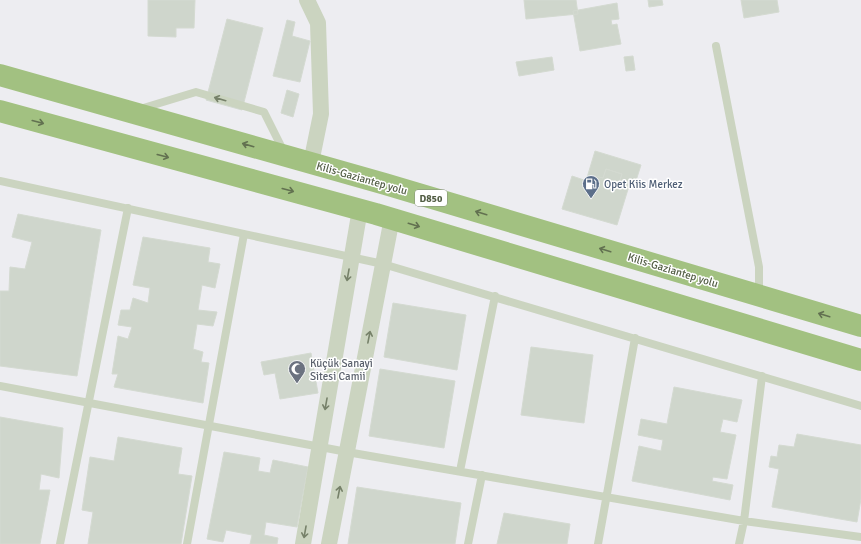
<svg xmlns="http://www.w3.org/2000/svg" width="861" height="544" viewBox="0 0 861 544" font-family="Signika,sans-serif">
<rect width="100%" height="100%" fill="#ededf1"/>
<path fill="#cfd6cc" stroke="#d4dad1" d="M148 0H195L194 28H176V37L148 36Z
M524 0H576L578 14 526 19Z
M648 0H662L663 5 649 7Z
M741 0H777L779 12 744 18Z
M617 3 619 19 611 20 612 25 617 24 621 44 580 51 573 11Z
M227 19 263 28 242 110 206 100Z
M287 20 295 22 292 36 310 41 300 82 273 76Z
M633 56 635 70 626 71 624 57Z
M552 57 554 70 519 76 516 62Z
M287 90 299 94 293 117 281 113Z
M595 151 641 165 634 187 619 183 622 174 606 169 603 178 595 176 593 183 586 181Z
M606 169 622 174 619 183 629 186 617 225 562 209 572 176 593 183 595 176 603 178Z
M18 214 101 230 77 376 0 366V291H9L10 267 25 269 32 242 12 237Z
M143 237 210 248 208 262 220 264 215 288 202 285 198 310 217 312 213 326 197 324 193 349 203 352 201 362 209 363 203 403 114 387 118 374H112L118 336 128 339 132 327 118 325 121 310H130L133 298 148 303 150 288 133 285Z
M393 303 466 315 457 370 384 357Z
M531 347 593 355 584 423 521 415Z
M311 353 318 393 280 399 275 373 264 375 261 362Z
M380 369 455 381 444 448 369 436Z
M674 387 742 400 737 422 723 419 720 432 736 435 727 479 713 477 712 481 733 485 730 500 632 481 639 446 661 451 663 440 638 435 641 419 667 424Z
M0 417 63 428 59 478 41 474 39 490H50L40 544H0Z
M797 434 861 445V499L857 522 772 507 779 469 769 467 771 456 777 457 779 445 794 447Z
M118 437 182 448 178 474 192 476 181 544H88L93 512 82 510 90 457 114 461Z
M224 452 260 458 258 471 270 473 273 460 308 467 297 527 266 522 264 535 278 538 277 544H250L252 535 226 530 223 542 207 539Z
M357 487 461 503 455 544H348Z
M504 513 570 524 567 544H497Z"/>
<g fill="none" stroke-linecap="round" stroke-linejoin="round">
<path stroke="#cbd4c0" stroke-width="8" d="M716 46 759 267V295
M140 109 196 92 264 112 284 152
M0 181 383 264 861 406
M0 386 347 452 744 521 861 537
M460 471 495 296
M60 544 128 208
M187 544 244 234
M468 544 482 475
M598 544 635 338
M739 544 744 521 762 376"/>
<path stroke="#cbd4c0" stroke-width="16" d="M307 0 318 23 321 114 311 163
M303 544 360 209
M329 544 392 218"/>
<path stroke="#a2c181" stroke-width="22" d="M0 75 385 184 861 326
M0 111 376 214 861 360"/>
</g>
<defs><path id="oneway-shaft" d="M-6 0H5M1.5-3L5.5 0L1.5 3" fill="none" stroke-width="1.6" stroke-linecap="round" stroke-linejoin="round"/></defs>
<g stroke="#768169">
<use href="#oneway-shaft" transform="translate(220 99) rotate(-164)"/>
<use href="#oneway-shaft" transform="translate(348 275) rotate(100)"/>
<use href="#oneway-shaft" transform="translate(369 337) rotate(-79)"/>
<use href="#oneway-shaft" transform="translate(326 404) rotate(100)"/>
<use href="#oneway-shaft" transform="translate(339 492) rotate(-79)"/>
<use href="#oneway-shaft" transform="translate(305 532) rotate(100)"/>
</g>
<g stroke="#627150">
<use href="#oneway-shaft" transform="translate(38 122) rotate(15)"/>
<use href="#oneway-shaft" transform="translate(248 145) rotate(-164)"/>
<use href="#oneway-shaft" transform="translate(163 156) rotate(15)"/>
<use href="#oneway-shaft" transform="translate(288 190) rotate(15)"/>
<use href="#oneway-shaft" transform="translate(481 213) rotate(-163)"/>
<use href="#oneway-shaft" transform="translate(414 225) rotate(17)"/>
<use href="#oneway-shaft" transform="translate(605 250) rotate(-163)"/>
<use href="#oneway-shaft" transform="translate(824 315) rotate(-163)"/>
</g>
<defs>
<symbol id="fuel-pin" viewBox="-11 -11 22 30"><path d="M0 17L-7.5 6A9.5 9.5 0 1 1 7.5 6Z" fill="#5c6f8a" stroke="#fff"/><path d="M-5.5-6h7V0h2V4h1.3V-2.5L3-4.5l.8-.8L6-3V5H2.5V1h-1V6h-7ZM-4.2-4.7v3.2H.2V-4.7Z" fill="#fff"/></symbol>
<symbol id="mosque-pin" viewBox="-11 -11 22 30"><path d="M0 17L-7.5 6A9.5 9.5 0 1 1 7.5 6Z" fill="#6b7280" stroke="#fff"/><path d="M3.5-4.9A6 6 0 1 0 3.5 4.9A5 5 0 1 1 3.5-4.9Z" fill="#fff"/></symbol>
</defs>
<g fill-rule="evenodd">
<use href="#fuel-pin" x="581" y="174" width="20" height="27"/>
<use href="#mosque-pin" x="287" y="359" width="20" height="27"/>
</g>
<g text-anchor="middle" stroke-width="3" stroke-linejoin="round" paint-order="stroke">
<rect fill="#fff" stroke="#868e7c" stroke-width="1" x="415" y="190" width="32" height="16" rx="3"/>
<g font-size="10" font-weight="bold" fill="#525d44">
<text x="431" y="202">D850</text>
</g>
<g font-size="11" fill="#525d44" stroke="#fff">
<text transform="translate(362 178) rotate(16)" y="4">Kilis-Gaziantep yolu</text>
<text transform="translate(673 270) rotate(17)" y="4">Kilis-Gaziantep yolu</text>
</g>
<g font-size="11" fill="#4e5e75" stroke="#fff" text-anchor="start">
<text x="604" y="188">Opet Kiis Merkez</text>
</g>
<g font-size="11" fill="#5b616d" stroke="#fff" text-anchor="start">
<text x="310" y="367">Küçük Sanayi<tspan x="310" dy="13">Sitesi Camii</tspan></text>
</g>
</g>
</svg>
